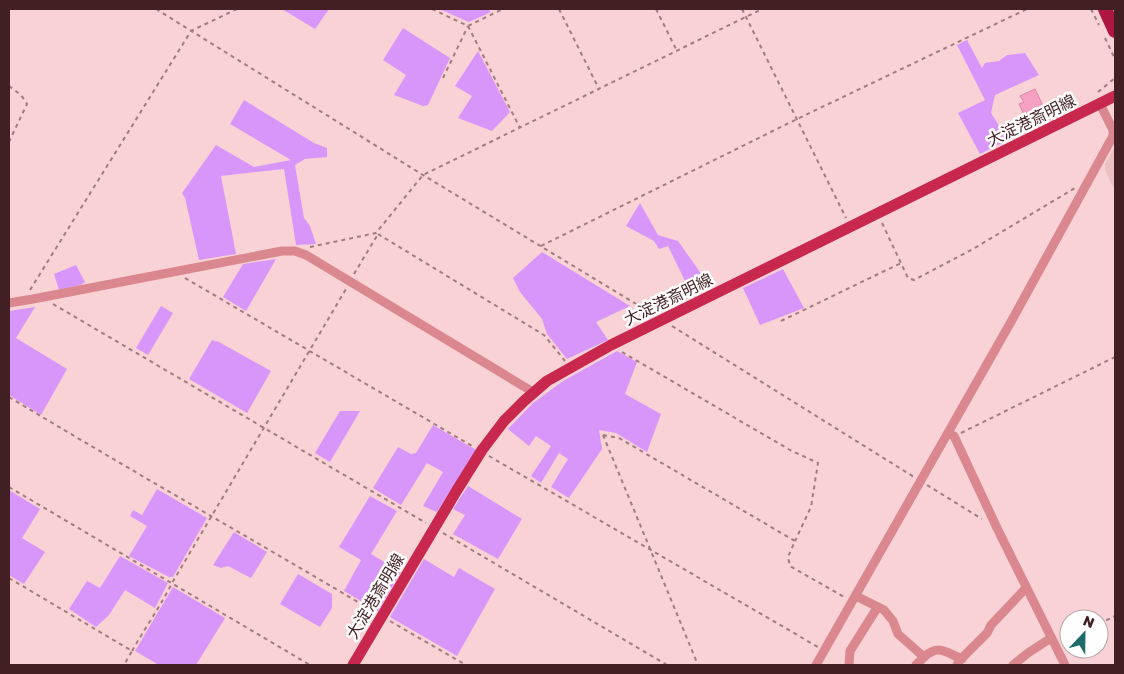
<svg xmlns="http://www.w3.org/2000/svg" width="1124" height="674" viewBox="0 0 1124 674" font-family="'Golos Text','Noto Sans JP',sans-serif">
<rect width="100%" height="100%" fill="#f9d2d5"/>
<path fill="#ebc1c3" d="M1115 146V191L1105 170V164Z"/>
<path fill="#d896fa" d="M282 9H329L315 29Z
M439 9H488L491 12 469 22Z
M403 28 450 58 428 105 423 106 394 95 406 75 383 60Z
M967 40 982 68 985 63 999 61 1007 55 1025 53 1039 75 995 95 991 113 1008 140 980 154 958 113 985 100 957 45Z
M478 51 510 112 492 131 458 118 472 96 455 86Z
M244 100 314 143 327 148V157L305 159 295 165 304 218 310 226 316 244 296 245 284 169 221 176 236 254 199 260 185 198 182 193 216 145 254 167 291 160 230 124Z
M640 203 658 235 678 241 702 275 686 283 668 246 659 249 654 241 626 226Z
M542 252 630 306 596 322 608 340 567 359 547 334 542 319 520 292 513 278Z
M276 259 246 311 223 297 243 264Z
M76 265 85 282 81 285 59 290 54 274Z
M783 269 804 308 760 325 743 288Z
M161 306 173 313 148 355 136 348Z
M35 307 16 338 67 369 41 415 9 395V311Z
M212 340 219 342 271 371 247 413 189 379Z
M617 351 637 362 625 394 661 414 647 452 616 433 599 430 602 449 569 498 551 487 568 459 559 453 541 483 531 476 551 446 536 436 529 446 508 429 533 403 563 381Z
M340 411H360L330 462 315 453Z
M433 425 476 450 437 512 423 506 443 472 427 463 401 505 373 488 398 447 411 454 416 453Z
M468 486 522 519 498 559 453 534 465 515 453 509Z
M157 489 207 518 173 577H169L129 556 147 526 130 516 133 510 142 515Z
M9 490 40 509 22 538 45 552 24 584 9 575Z
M370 496 397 511 371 554 401 572 378 611 344 591 361 560 339 547Z
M234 532 267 552 251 578 228 566 221 568 213 565Z
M120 556 168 583 155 608 125 590 109 615 96 627 69 609 87 581 100 588Z
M424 559 454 577 459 568 495 589 457 656 390 617Z
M298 574 332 594V608L320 627 280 604Z
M173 587 225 618 196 665H159L135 651Z"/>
<path fill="#f6a0c3" stroke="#d986a8" d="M1035 89 1047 114 1028 123 1019 104 1024 102 1020 96Z"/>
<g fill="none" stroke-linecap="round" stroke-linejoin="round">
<path stroke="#a17c7f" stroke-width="2" stroke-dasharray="4 4" stroke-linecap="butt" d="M156 9 423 175 651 313
M432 9 468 26 503 9
M559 9 599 89
M656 9 677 51
M742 9 846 218
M1091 9 1099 25
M468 26 520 128
M1105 38 1115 59
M443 78 468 26
M9 86 21 95 27 104 9 142
M1098 92 1115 78
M882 223 908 278 914 280 973 249 1075 188
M378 234 544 335 565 361
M541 246 797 119 1027 9
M310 247 376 233 423 175 762 9
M354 274 378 234
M185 278 472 446
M30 290 191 31 237 9
M53 304 426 523
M781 321 901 263
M672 326 914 477
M622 352 790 450 818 463 811 507 795 541
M9 397C130 470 252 539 373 611
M961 433 1115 357
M603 435 619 438 795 541 788 557 790 566 844 597
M603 435 698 665
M489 456 818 647
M927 485 982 519
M9 487 310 665
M443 533 667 665
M9 578 132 651 124 665
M390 621 466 665
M1099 624 1115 616
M1064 641 1069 639
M132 651C145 628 160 607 172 583L346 289"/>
<path stroke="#da878f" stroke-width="9" d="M9 303 33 299 282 251H295L306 255 533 392
M948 433 954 436 997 528 1065 665
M856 596 884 610 893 621 898 634 924 657C939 644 945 652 962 659
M816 665 1012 320 1113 136V130L1100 104
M849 665 850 651 877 608
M916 665 924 657
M957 665 959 661 987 633 991 625 1026 588
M1013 665 1028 653 1051 638"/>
<path stroke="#c8284e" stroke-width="11" d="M353 665 457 490 482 450 504 421 524 401 547 381 611 345 1115 96"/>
<path stroke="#ae163f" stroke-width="14" d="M1105 9 1115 31"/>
</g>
<g text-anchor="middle" stroke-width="5" stroke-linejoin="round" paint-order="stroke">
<g font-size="16" fill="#421f23" stroke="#fefefe">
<text transform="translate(1031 120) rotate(-26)" y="6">大淀港斎明線</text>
<text transform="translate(668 299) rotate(-26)" y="6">大淀港斎明線</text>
<text transform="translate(375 596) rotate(-59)" y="6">大淀港斎明線</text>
</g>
</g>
<rect width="1124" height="674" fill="none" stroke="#421f23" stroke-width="20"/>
<g transform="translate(1084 634) rotate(22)"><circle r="24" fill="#fefefe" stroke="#b3a5a6"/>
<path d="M0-4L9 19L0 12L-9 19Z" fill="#1f6b6a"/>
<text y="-8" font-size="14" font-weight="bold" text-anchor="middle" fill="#421f23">N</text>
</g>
</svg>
